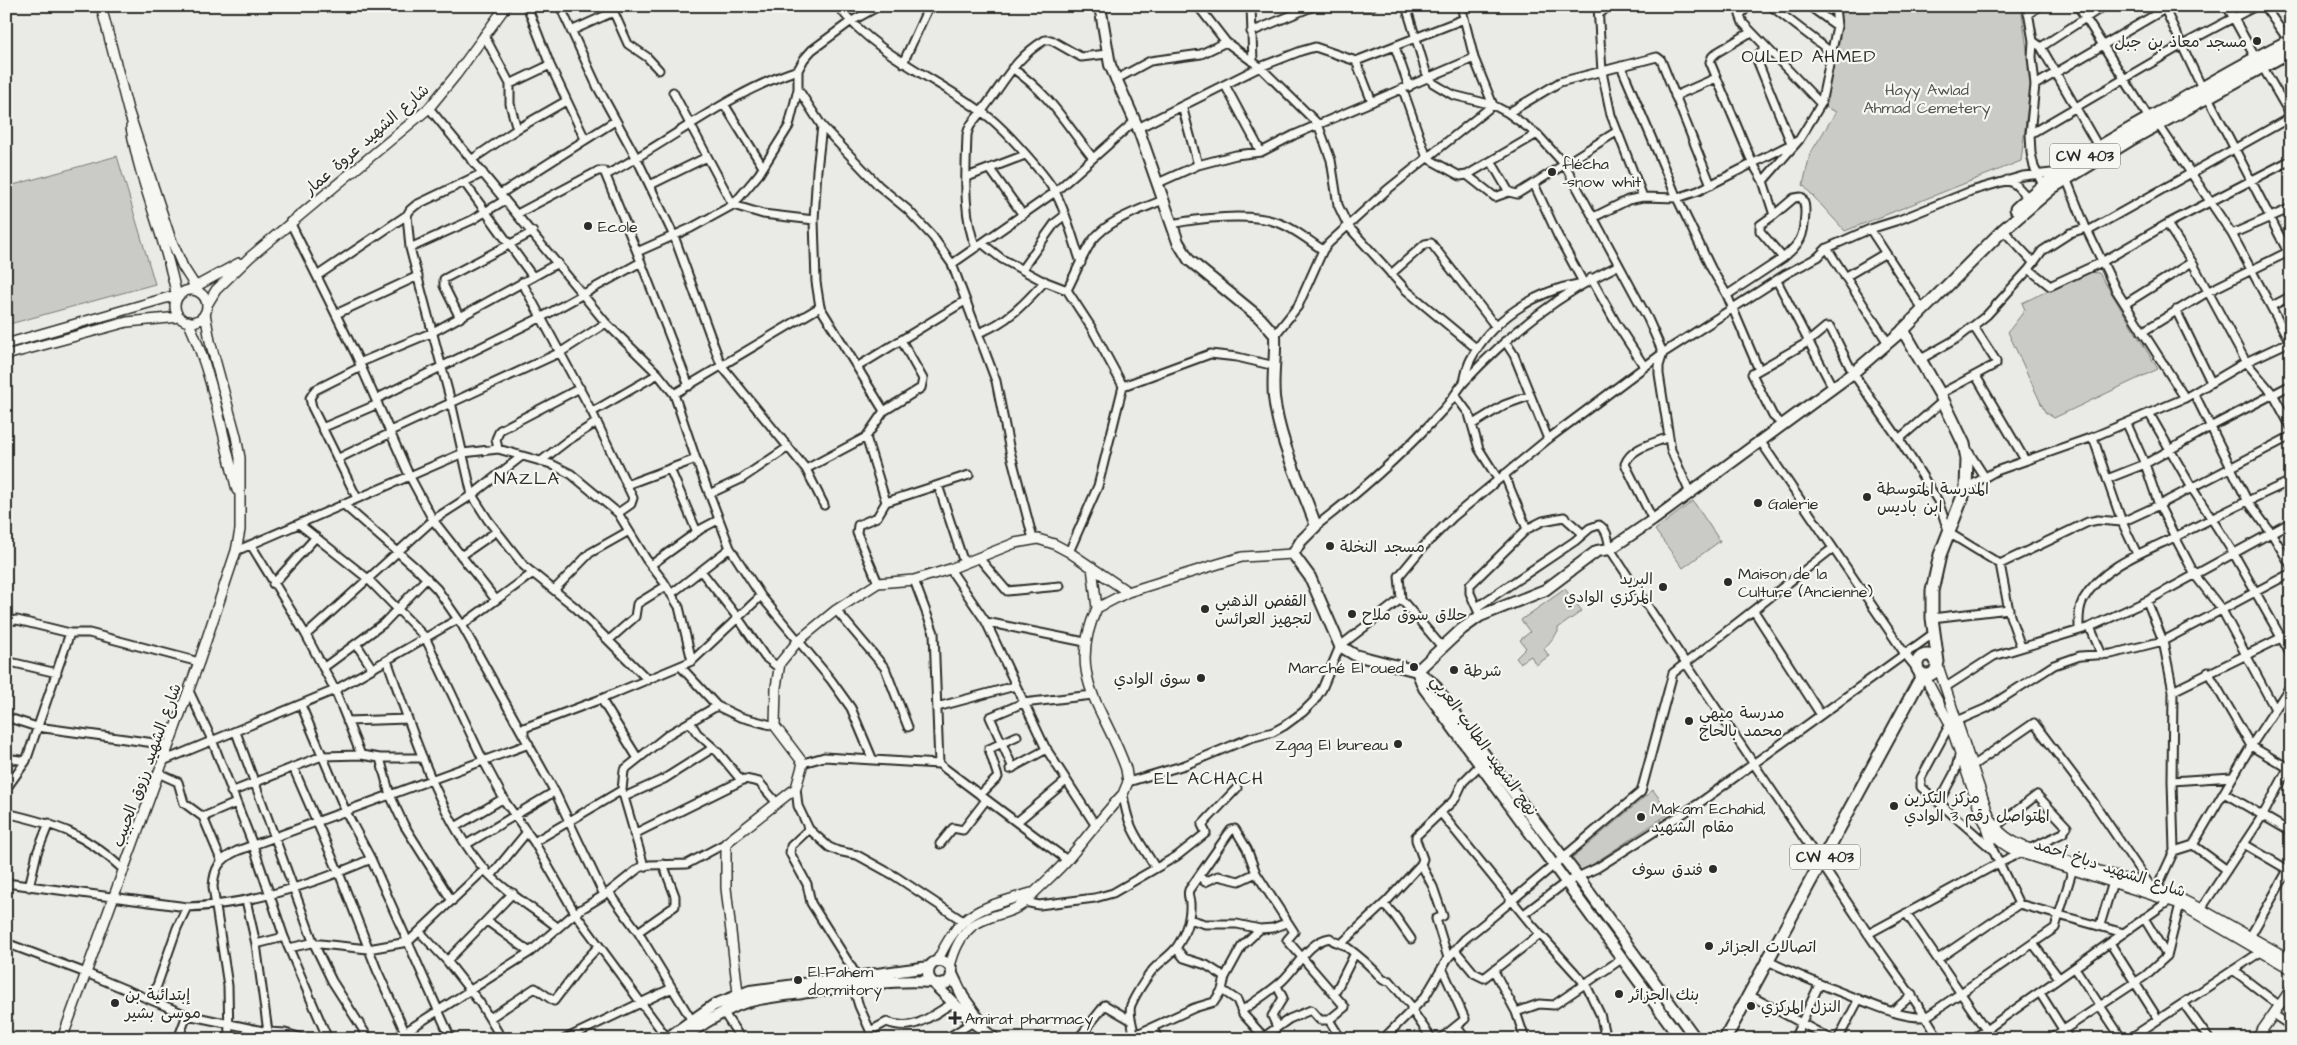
<svg xmlns="http://www.w3.org/2000/svg" width="2297" height="1045" viewBox="0 0 2297 1045" font-family="'Architects Daughter','Playpen Sans Arabic',sans-serif">
<rect width="100%" height="100%" fill="#eaeae6"/>
<filter id="ink" filterUnits="userSpaceOnUse"><feTurbulence type="fractalNoise" baseFrequency=".02" numOctaves="2"/><feDisplacementMap in="SourceGraphic" scale="10" xChannelSelector="R" yChannelSelector="G"/><feConvolveMatrix kernelMatrix="1 2 1 2 8 2 1 2 1" color-interpolation-filters="sRGB"/></filter>
<g filter="url(#ink)">
<path fill="#cacac7" stroke="#7a7a79" d="M1836 6H2021L2031 79 2021 161 1845 231 1803 185 1810 154 1836 112 1823 106Z
M117 156 155 284 6 325V187Z
M2087 272 2099 273 2158 369 2054 418 2045 412 2008 332 2025 310 2022 303Z
M1693 501 1720 541 1683 568 1655 530Z
M1565 589 1582 611 1558 628V632L1544 649 1549 656 1536 665 1531 656 1520 663 1516 658 1526 648 1520 640 1530 632 1521 620Z
M1653 790 1670 813 1581 872 1571 859Z"/>
<g fill="none" stroke-linecap="round" stroke-linejoin="round">
<defs>
<path id="minor" d="M527 6 550 65 585 139
M560 6 597 86 637 159 674 236 721 365 806 469 824 505
M611 6 628 44 647 57 659 70
M838 6C877 57 940 79 990 118 1007 132 1044 173 1055 192 1066 211 1074 242 1081 263
M1198 6 1226 42 1260 67 1318 124 1331 160 1338 205 1348 226 1406 290 1477 349
M1251 6 1253 62
M1365 6H1372
M1406 6 1426 72 1433 83 1453 95 1493 105 1508 113 1537 134 1565 165 1648 319 1663 353 1659 366V374L1671 450 1690 493
M1598 6 1602 72 1611 115 1643 197
M1748 6 1740 15 1743 23 1821 104
M1771 6 1831 52
M1809 6 1837 26
M2027 6 2033 41 2032 57 2035 85 2030 134 2031 153 2034 167 2044 187
M2078 6 2149 118
M2227 6 2255 57
M2264 6 2289 41
M2164 7 2202 88
M1599 14 1609 6
M2028 14 2040 6
M571 31 613 12
M1251 32 1314 6
M1751 32 1716 53 1712 57 1710 62 1752 162 1763 181
M484 35 510 84V104L517 129
M2033 41 2041 47 2099 148
M1395 47 1409 87
M1766 47 1759 54 1757 60 1791 143
M2041 47 2104 6
M1356 61 1372 102
M903 63 929 6
M1621 66 1677 198 1711 268 1727 295 1759 370 1752 374 1773 416 1783 425
M2262 66 2291 116
M1012 68C1052 96 1064 122 1093 158
M1115 80 1150 61 1201 54 1226 42
M510 84 550 65
M1225 85 1261 152
M2035 85 2170 6
M798 89 822 126 879 186 908 210 933 237 952 264 996 381 1010 451 1033 539
M1403 90 1427 158 1460 176 1467 175 1537 134
M673 92 733 205 763 214 814 220
M1675 96 1716 78
M2208 97 2291 258
M724 104 763 167
M1182 106 1198 165
M429 108 606 323 658 374 674 394 696 459 730 548 761 596 831 680 851 708 872 758
M1508 113 1560 82 1657 57 1661 60 1711 185
M2158 124 2232 234 2291 344
M822 126 817 170 814 220 816 282 820 307 884 411
M1138 128 1260 67 1301 51 1315 47 1356 61 1464 19
M2030 134 2182 45 2256 6
M471 160 517 129 566 101
M1491 161 1509 192 1517 194 1616 132
M990 169 1023 215
M483 173 416 205 410 210 407 215 410 248 451 402 472 495 488 520 524 566 575 607 648 680
M606 175C671 141 729 92 798 70
M1467 175 1495 197 1509 192
M967 177 1025 155
M2066 178 2086 228 2116 290 2185 398
M2007 180 2016 185 2029 199
M464 182 533 277
M1158 183 1198 165 1236 155 1261 152 1294 135 1474 58
M1534 184 1558 236 1583 282
M650 185 707 157
M500 194 615 121
M517 214 598 171H604L637 252 689 386
M1774 215 1794 198 1801 197C1805 202 1805 207 1805 213 1804 237 1801 243 1783 258
M1594 217 1628 200 1643 197 1677 198 1698 191 1799 140
M290 222 356 355 409 475 433 520 496 600
M1171 224C1200 218 1249 213 1276 222 1293 227 1309 241 1323 250
M2167 224 2192 262 2246 362 2273 394 2291 427
M1870 229 1921 307
M2003 230 2033 262
M2088 231 2291 117
M2232 234 2291 208
M983 244 1002 259 1041 280 1067 290 1091 327 1123 386
M410 248 472 220 505 200
M976 248C962 214 966 171 967 135 969 124 975 120 981 112 1003 85 1013 59 1045 40H1051L1081 57 1107 54
M1827 248 1888 343
M637 252 691 228 733 205 759 174 789 126 798 89V70L804 59 812 50 850 22 879 6
M952 264 1055 192 1135 121
M1022 269 1055 223 1064 216
M2029 269 2050 286 2102 262 2167 224 2291 160
M1391 274 1425 244 1431 243 1496 327
M317 276 407 215
M1845 277 1884 254
M1591 278 1616 323 1644 366
M1777 281 1833 388
M522 282 592 412 633 498 631 504 618 513
M1067 290C1075 275 1082 256 1092 241 1108 220 1139 210 1163 200
M1727 295 1783 258 1760 231V225L1774 215 1763 181 1799 140 1821 104 1837 26 1835 6
M2125 304 2192 262
M2272 306 2291 296
M2176 310 2211 382
M336 314 418 276
M460 318 444 286V279L533 232
M2142 332 2209 291 2290 251
M978 333C1007 323 1025 303 1045 281
M1275 335 1298 306 1323 250 1329 243 1387 190 1493 105 1474 58 1461 6
M1505 341 1514 355 1548 439
M1921 359 1958 338 1987 315 2029 269 2042 251 2070 233 2086 228
M359 363 433 332 558 263
M857 367 965 301
M1759 370 1808 342 1826 327H1830L1853 373 1899 439 1938 501 1949 533 2000 564 2010 616 2021 647
M1976 376 2025 460
M1464 382C1466 374 1467 366 1471 359 1491 320 1536 291 1578 284
M2194 393 2247 500 2272 534 2291 566
M674 394 820 307
M1940 394 1996 364V361L1974 327
M1455 395 1469 414 1479 449 1498 479
M376 399 542 317 641 262
M592 412 658 374
M2149 413 2192 488 2234 554 2291 655
M1473 424 1504 405 1529 396
M2127 424 2145 464 2159 505 2175 537 2195 575 2222 610 2275 709
M322 428 378 404
M390 431 561 352 606 323
M866 437 886 502
M2093 437 2107 479 2145 464 2210 427 2291 385
M1899 439 1942 402
M1761 442 1905 654 1918 670
M498 449 496 439 500 430 580 388
M1968 451 1984 476
M337 459 391 433
M541 461 567 441 597 422
M670 469 697 532
M806 469 866 437 884 411 921 388 923 379 901 340
M1504 474 1527 529
M2107 479 2122 522 2137 554
M626 485 696 459
M938 485 964 563
M1966 488 1996 471 2093 437 2185 398 2246 362 2291 341
M709 494 741 479 787 448
M357 498 312 407 310 398 315 390 361 367
M343 504 416 568 437 589 462 625 556 794 604 895
M1653 520 1625 464C1631 447 1655 443 1669 437
M299 524 367 578 425 637 483 760 506 803 534 842 575 913 667 1038
M1316 526C1361 491 1404 453 1442 411 1451 402 1457 390 1465 381 1511 332 1559 294 1619 265
M251 545 306 635 335 690 361 755
M236 551 463 453 498 449 551 464 571 474 618 513 646 559 664 582 679 607 692 661
M1069 552 1098 486 1123 386 1210 354 1237 357 1275 366
M461 556 497 531
M979 558 1007 591 1060 586
M2000 564 2088 522 2098 520 2122 522 2159 505 2291 436
M651 565 701 529 718 520
M950 569 986 622 1045 747 1096 826
M701 571 738 618 765 657 779 668
M914 580 934 633 939 764
M878 583 857 533 858 525 877 517 886 502 969 475
M273 584 316 537
M554 590 590 553 629 531
M671 594 730 548
M2147 601 2163 641 2173 691 2172 781 2174 851 2155 892
M1477 607 1575 541 1590 528 1599 525C1608 530 1608 540 1610 549 1692 675 1778 798 1861 923 1886 962 1916 998 1939 1039
M836 610 885 668 908 727
M1478 611 1470 593V585L1527 529 1543 521 1564 517 1582 533
M1754 611 1821 715
M1932 618 2009 609
M6 621 17 620 70 633 26 761 6 789
M986 622 1085 642
M462 625 533 573
M2090 627 2102 655
M2079 630C2079 620 2078 609 2083 600 2102 566 2144 552 2177 536 2215 517 2252 498 2291 481
M70 633H89L199 662
M306 635 433 520 472 495 522 456
M609 640 635 617 637 604 666 586
M357 645 372 668
M1442 647 1401 599 1399 576 1423 547 1453 517 1548 439 1663 353 1786 274 1818 257 1827 248 1870 229 1899 220 1971 191 2023 176 2061 172
M387 660C411 727 438 816 485 870 502 890 536 910 557 927
M6 661 57 673
M681 667 717 706 740 717 775 726
M323 668 384 623 427 578
M2208 672 2251 746 2290 769
M1946 687 1994 656 2090 627 2147 601 2291 522
M189 691 212 740 253 845 284 937 328 1039
M2173 691 2291 633
M601 699 637 757
M301 705 346 812 371 859 451 1039
M937 707 1015 686
M6 717 37 727 169 745
M347 721 408 719
M690 722 697 733 717 751 741 780
M236 732 314 944 332 981 369 1039
M524 734V728L601 699 692 661 761 596
M6 758 26 761
M380 758 390 795 404 825 452 901
M163 761 335 690 458 619
M803 763 824 757 939 764 1067 860
M1972 766 2034 723 2092 800 2151 887
M293 767 339 873 377 970 405 1032
M1013 768 990 717 1023 703 1093 695
M1010 769 1047 749
M158 773 178 782 184 803 203 817 221 860
M2172 781 2232 777
M1128 782 1185 765 1250 738 1273 732 1284 726 1303 712 1314 701 1322 689 1340 646 1401 599
M796 788 798 806 809 829 829 847 838 851 857 855 895 876 963 921
M231 792 322 756 361 755 380 758H423
M2224 793 2291 832
M1123 794C1128 830 1138 838 1155 867
M980 795 998 777 989 749 1017 736
M624 797 664 779 713 748
M1939 802 1955 772 1960 752
M6 813C58 825 84 833 124 870
M1441 813 1531 924 1586 985 1600 1014 1606 1039
M203 817 236 803
M1018 821 1066 781
M457 826 504 798
M1986 828 1993 850 2019 904 2124 933
M809 829 791 846 790 853 807 884 811 903 857 976
M634 834 745 779 759 782 776 802
M534 842 622 790
M467 844 554 792
M940 844 953 828 963 830 986 800
M2244 844 2290 871
M2193 845 2227 870
M1993 850 1921 787V778L1950 724 1987 708 2054 665 2080 656 2111 654 2163 641 2291 573
M2174 851 2193 845 2251 746 2291 685
M1421 864 1433 887 1443 916 1436 919 1448 958
M644 866 622 790 624 770 669 734 717 706
M491 876 527 832
M1200 876 1205 882 1218 876 1239 881 1256 873
M6 883 187 907
M29 887 37 853 49 823
M609 892 638 932 691 1019
M1023 898 1025 902 1039 905 1095 898 1113 893 1177 856 1206 833 1202 825 1237 788
M246 900 256 944 268 1032
M1384 904 1395 916 1411 939
M2201 909 2263 815 2291 763
M1906 913 1992 1039
M1524 914 1565 883 1597 868 1698 804 1934 633
M2144 918 2167 956
M487 921 530 952
M2100 925 2113 882
M1260 929 1273 928 1286 923
M420 932 447 961 513 893
M638 932 675 906V896L663 864
M1868 934 1999 863 2063 833 2067 827 2037 795 1995 827
M2250 937 2288 870
M6 943 86 973 187 1015 268 1032 285 1033 306 1039
M2110 943 2158 1019
M256 944 284 937
M1341 944 1387 901 1421 864 1423 859 1416 840V836L1455 799 1463 782 1481 764
M2034 945 2059 978
M289 948 311 943 368 949 408 942 485 869
M1176 948 1184 958 1206 965 1225 977
M1455 950 1474 973 1484 978 1540 934
M1938 959 2019 904
M447 961 480 1003 502 1039
M1768 961C1798 976 1829 988 1860 1000 1882 1008 1902 1018 1926 1017L2055 928 2074 865
M2075 968 2122 1039
M2233 970 2280 1006
M1494 971 1516 1012 1525 1039
M853 986 859 1006 874 1039
M1277 986 1283 998 1272 1016 1277 1027
M1222 990 1237 1000 1243 1014 1263 1036
M1335 993 1354 955
M2040 993 2069 1039
M1749 995 1831 1039
M152 1000 177 928 187 907C250 905 314 884 371 859
M2184 1004 2209 1039
M1411 1009 1432 1039
M1242 1011C1255 1001 1270 992 1282 981 1297 967 1309 941 1330 938 1336 944 1339 942 1344 945 1358 955 1372 967 1383 980L1390 981 1412 1007
M1516 1012 1539 1004 1554 1005 1623 958
M1892 1012 1912 995
M724 1013 741 1039
M2274 1015 2291 1026
M490 1018 535 988 554 1001 583 963 599 946
M1456 1026 1466 1039
M1153 1028 1158 1039
M870 1031 887 1022C914 1033 930 1016 953 1003
M1133 1036 1194 1008 1214 1002 1222 990 1225 977 1242 946 1260 929 1237 924H1205L1189 919
M178 1039 187 1015
M229 1039 228 986 213 887C214 868 220 859 237 851L529 744
M394 1039 530 952 575 913 609 892 639 868 649 865 687 864 726 843
M565 1039 672 988
M946 1039 973 1022
M1078 1039 1105 1005 1129 1019
M1132 1039C1137 1029 1127 1017 1131 1005 1135 996 1145 980 1151 972 1158 963 1169 957 1176 948 1184 937 1191 918 1190 904 1190 898 1187 896 1189 890L1231 830 1235 829 1247 849 1256 873 1294 932 1287 940 1345 1007 1329 1020 1341 1039
M1261 1039 1289 1019 1311 1010 1320 1020H1329
M1383 1039 1425 997 1448 958 1465 939 1496 914 1641 792 1673 673 1833 548
M1440 1039 1465 1019 1442 968
M1794 1039 1819 985
M1838 1039 1859 999
M1973 1039 2169 901
M2050 1039 2145 976 2167 956 2180 904
M2129 1039 2262 951"/>
<path id="tertiary" d="M101 6 128 110 170 237 183 267 199 292
M131 127C140 186 167 240 177 298
M191 289 239 263
M175 306a16 16 0 1 1 32 0a16 16 0 1 1-32 0Z
M207 305 216 290 250 257 429 108 456 75 506 6
M188 321C213 375 222 433 237 490
M6 344 180 294
M6 355 127 322 180 317
M1092 567 1097 608
M1938 666 1989 816C1998 834 2011 842 2030 849L2169 893 2201 909 2291 960
M1924 675 1950 724 1982 817C1991 835 2002 846 2021 853L2180 904 2291 969
M937 961C944 948 951 933 963 922 980 906 1009 900 1031 893
M950 966C954 951 959 938 971 927 987 914 1012 915 1026 901 1039 887 1056 873 1069 858 1087 837 1104 814 1123 794L1128 782 1126 769C1105 707 1065 678 1097 608L1128 592 1218 564 1242 557 1293 554
M739 1002 726 888V843L796 788 803 763 775 726 776 687 780 663 798 641 836 610 878 583 914 580 950 569 1015 543 1038 539 1054 544 1069 552 1128 592
M62 1039 199 662 236 551 240 530V458L236 436 210 341 205 313
M2256 1039 2291 989"/>
<path id="secondary" d="M1100 6 1110 65 1138 128 1178 242 1189 260 1260 318 1275 335C1276 356 1272 377 1274 397 1279 442 1301 484 1316 526L1301 541 1293 554 1310 577 1340 646 1355 655 1417 671 1434 684 1465 729 1578 877 1696 1039
M1417 671 1462 629 1480 616 1545 590 1597 551 1610 549 1653 520 1853 373 1903 330
M1417 671 1424 688 1681 1039
M928 973a12 12 0 1 1 24 0a12 12 0 1 1-24 0Z
M952 974 963 997 983 1025
M934 984 974 1023 995 1039
M666 1039 714 1005 750 991 929 967
M683 1039C699 1025 719 1014 738 1005 758 997 781 996 802 993 845 987 888 979 931 982"/>
<path id="primary" d="M2016 209C2059 168 2112 139 2164 110 2206 86 2247 61 2291 40
M1917 665a10 10 0 1 1 20 0a10 10 0 1 1-20 0Z
M1938 662 1932 618V591L1940 555 1966 488 1967 459 1964 444 1940 394 1903 330 2003 230 2053 187 2130 140 2291 51
M1725 1039 1923 674"/>
</defs>
<use href="#minor" stroke="#2b2b2b" stroke-width="11"/>
<use href="#tertiary" stroke="#2b2b2b" stroke-width="12"/>
<use href="#secondary" stroke="#2b2b2b" stroke-width="14"/>
<use href="#primary" stroke="#2b2b2b" stroke-width="15"/>
<use href="#minor" stroke="#f6f6f2" stroke-width="7"/>
<use href="#tertiary" stroke="#f6f6f2" stroke-width="9"/>
<use href="#secondary" stroke="#f6f6f2" stroke-width="10"/>
<use href="#primary" stroke="#f6f6f2" stroke-width="11"/>
</g>
</g>
<g fill="#2b2b2b" stroke="#f6f6f2" stroke-width="2">
<circle cx="2257" cy="41" r="5"/>
<circle cx="1552" cy="172" r="5"/>
<circle cx="588" cy="226" r="5"/>
<circle cx="1867" cy="497" r="5"/>
<circle cx="1758" cy="503" r="5"/>
<circle cx="1330" cy="546" r="5"/>
<circle cx="1728" cy="582" r="5"/>
<circle cx="1663" cy="587" r="5"/>
<circle cx="1205" cy="609" r="5"/>
<circle cx="1352" cy="614" r="5"/>
<circle cx="1414" cy="667" r="5"/>
<circle cx="1454" cy="670" r="5"/>
<circle cx="1201" cy="678" r="5"/>
<circle cx="1689" cy="721" r="5"/>
<circle cx="1398" cy="744" r="5"/>
<circle cx="1894" cy="806" r="5"/>
<circle cx="1641" cy="817" r="5"/>
<circle cx="1713" cy="869" r="5"/>
<circle cx="1709" cy="946" r="5"/>
<circle cx="798" cy="980" r="5"/>
<circle cx="1619" cy="994" r="5"/>
<circle cx="115" cy="1003" r="5"/>
<circle cx="1751" cy="1006" r="5"/>
<path d="M952.5 1010.5h5v5h5v5h-5v5h-5v-5h-5v-5h5z"/>
</g>
<g text-anchor="middle" stroke-width="4.5" stroke-linejoin="round" paint-order="stroke">
<g fill="#f6f6f2" stroke="#686867" stroke-width="1">
<rect x="2050" y="143.5" width="70" height="25" rx="4"/>
<rect x="1790" y="844.5" width="70" height="25" rx="4"/>
</g>
<g font-size="15" font-weight="bold" fill="#2b2b2b">
<text x="2085" y="161">CW 403</text>
<text x="1825" y="862">CW 403</text>
</g>
<g font-size="16" fill="#2b2b2b" stroke="#f6f6f2" text-anchor="start">
<text x="2247" y="47" text-anchor="end">مسجد معاذ بن جبل</text>
<text x="1562" y="169">flécha<tspan x="1562" dy="18">-snow whit</tspan></text>
<text x="598" y="232">Ecole</text>
<text x="1877" y="494">المدرسة المتوسطة<tspan x="1877" dy="18">ابن باديس</tspan></text>
<text x="1768" y="509">Galerie</text>
<text x="1340" y="552">مسجد النخلة</text>
<text x="1738" y="579">Maison de la<tspan x="1738" dy="18">Culture (Ancienne)</tspan></text>
<text x="1653" y="584" text-anchor="end">البريد<tspan x="1653" dy="18">المركزي الوادي</tspan></text>
<text x="1215" y="606">القفص الذهبي<tspan x="1215" dy="18">لتجهيز العرائس</tspan></text>
<text x="1362" y="620">حلاق سوق ملاح</text>
<text x="1404" y="673" text-anchor="end">Marché El oued</text>
<text x="1464" y="676">شرطة</text>
<text x="1191" y="684" text-anchor="end">سوق الوادي</text>
<text x="1699" y="718">مدرسة ميهي<tspan x="1699" dy="18">محمد بالحاج</tspan></text>
<text x="1388" y="750" text-anchor="end">Zgag El bureau</text>
<text x="1904" y="803">مركز التكزين<tspan x="1904" dy="18">المتواصل رقم 3 الوادي</tspan></text>
<text x="1651" y="814">Makam Echahid,<tspan x="1651" dy="18">مقام الشهيد</tspan></text>
<text x="1703" y="875" text-anchor="end">فندق سوف</text>
<text x="1719" y="952">اتصالات الجزائر</text>
<text x="808" y="977">El-Fahem<tspan x="808" dy="18">dormitory</tspan></text>
<text x="125" y="1000">إبتدائية بن<tspan x="125" dy="18">موسى بشير</tspan></text>
<text x="1629" y="1000">بنك الجزائر</text>
<text x="1761" y="1012">النزل المركزي</text>
<text x="965" y="1024">Amirat pharmacy</text>
</g>
<g font-size="16" fill="#535352" stroke="#f6f6f2">
<text x="1927" y="95">Hayy Awlad<tspan x="1927" dy="18">Ahmad Cemetery</tspan></text>
</g>
<g font-size="16" fill="#2b2b2b" stroke="#f6f6f2">
<text transform="translate(366 139) rotate(-41)" y="6">شارع الشهيد عروة عمار</text>
<text transform="translate(1485 745) rotate(54)" y="6">نهج الشهيد الطالب العربي</text>
<text transform="translate(146 765) rotate(-70)" y="6">شارع الشهيد رزوق الحبيب</text>
<text transform="translate(2110 867) rotate(18)" y="6">شارع الشهيد دباخ أحمد</text>
</g>
<g font-size="18" letter-spacing="1" fill="#2b2b2b" stroke="#f6f6f2">
<text x="1809" y="62">OULED AHMED</text>
<text x="527" y="484">NAZLA</text>
<text x="1209" y="784">EL ACHACH</text>
</g>
</g>
<rect width="2297" height="1045" fill="none" stroke="#f6f6f2" stroke-width="25"/>
<rect x="12" y="12" width="2272" height="1020" fill="none" stroke="#2b2b2b" stroke-width="2" filter="url(#ink)"/>
</svg>
